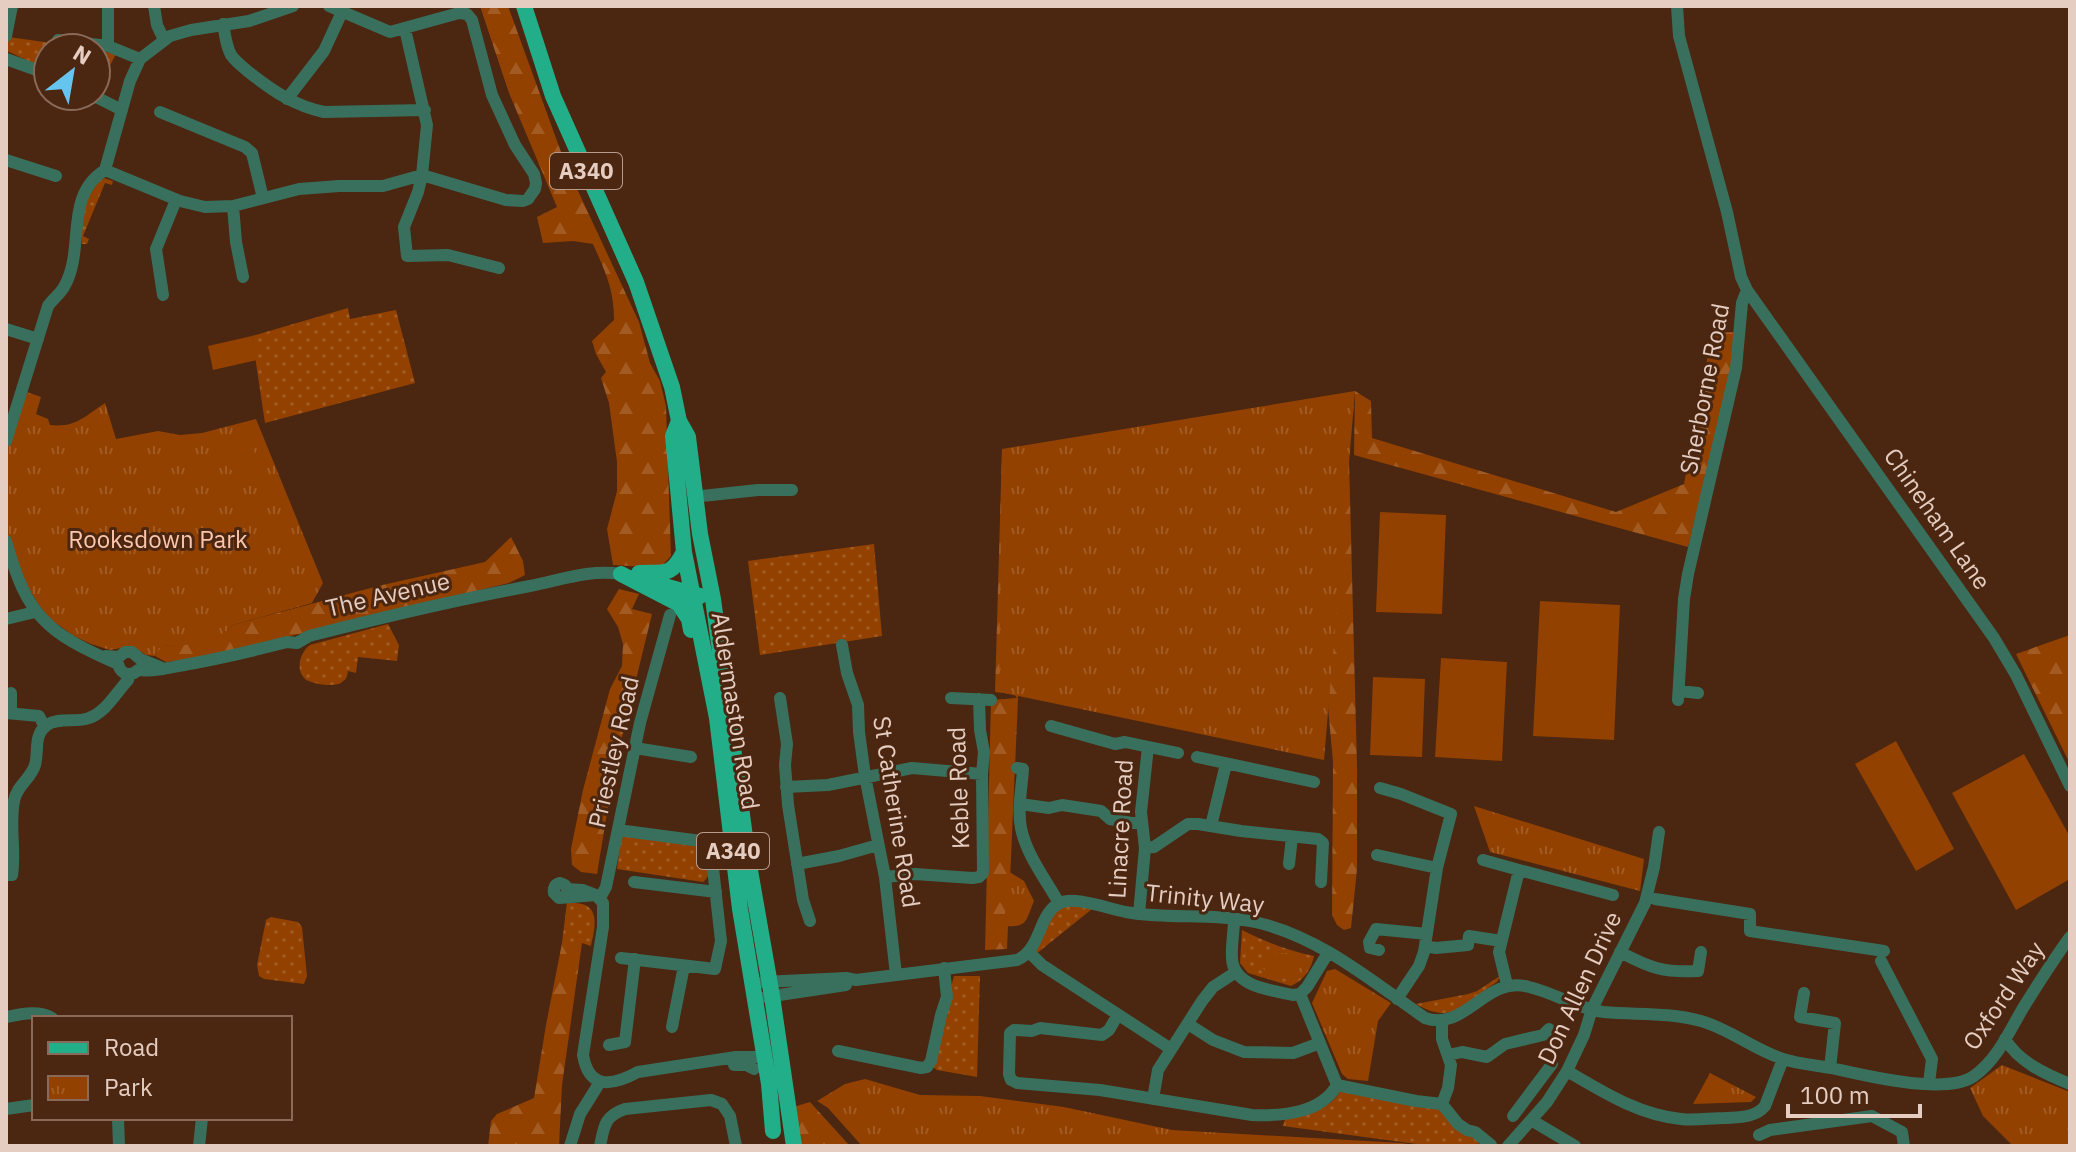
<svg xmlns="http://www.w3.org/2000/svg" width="2076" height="1152" viewBox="0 0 2076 1152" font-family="'IBM Plex Sans',sans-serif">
<defs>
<pattern id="grass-dots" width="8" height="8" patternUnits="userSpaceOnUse" patternTransform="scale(2)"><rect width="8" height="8" fill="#924100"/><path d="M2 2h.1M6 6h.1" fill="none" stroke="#a15b23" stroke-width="1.8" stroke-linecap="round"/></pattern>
<pattern id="forest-firs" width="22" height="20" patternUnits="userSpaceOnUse" patternTransform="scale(2)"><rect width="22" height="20" fill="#924100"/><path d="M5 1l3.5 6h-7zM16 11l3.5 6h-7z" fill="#a15b23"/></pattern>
<pattern id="park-tufts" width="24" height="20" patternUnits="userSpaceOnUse" patternTransform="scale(2)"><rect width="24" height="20" fill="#924100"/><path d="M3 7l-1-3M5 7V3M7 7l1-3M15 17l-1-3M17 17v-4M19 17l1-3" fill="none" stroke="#a15b23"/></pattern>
</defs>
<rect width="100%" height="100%" fill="#4b2611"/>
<path fill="url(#grass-dots)" d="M9 37 86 48H48V70L7 51 6 45Z
M96 50 116 54 104 77 99 93 96 92Z
M104 178 113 181 112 185 105 183 83 236 89 239 87 244H82C80 220 84 192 104 178Z
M348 308 350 319 396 310 415 383 265 423 252 336Z
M874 544 882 636 760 655 748 561Z
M388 624 399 645 397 661 358 657 356 673 348 671C347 676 347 679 342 682 336 688 311 684 305 679 295 670 300 652 310 645Z
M625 834 702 845 706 849C708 860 713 875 703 882L617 869 621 839Z
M567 902C573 903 583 903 587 906 600 914 593 935 591 946L582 943H562Z
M1068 903 1092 909 1036 954 1035 948 1051 914Z
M271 917 298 922 302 927 307 976 304 984 264 979 259 976 257 965 266 920Z
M1242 930C1266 942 1288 951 1314 956 1311 970 1304 980 1291 986L1248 973 1240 963Z
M954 976H980L977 1077 937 1070 930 1065Z
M1500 976 1497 982C1466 1001 1455 1027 1416 1004L1468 994 1477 991Z
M1340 1091 1439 1108 1473 1136 1481 1146H1431L1283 1126 1285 1119C1304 1114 1331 1110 1340 1091Z"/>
<path fill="url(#forest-firs)" d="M480 6H508L565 163 639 322 650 363 660 381 666 406 671 556 660 568 613 565 607 529 617 491V462L609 403 601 378 606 372 596 354 592 341 614 320C614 289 605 271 593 244L573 241 543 243 537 217 557 207 509 93Z
M1735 332 1731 375 1688 547 1354 455 1355 391 1371 401 1372 438 1616 512 1684 484 1712 333Z
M1350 398 1349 459 1357 766V869L1351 928 1344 930 1337 925 1332 915 1333 762 1328 707Z
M1002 449 1024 451 1018 699 1007 949 985 950 991 700 1017 698 1014 694 995 692Z
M511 537 523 561 525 575 509 583 201 658 166 662 155 656 161 646C187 645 214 643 233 625L378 586 485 562Z
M619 589 639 594 632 609 652 614 614 770 597 874 581 872 572 865 571 849 583 790 610 689 622 666 623 644 618 627 607 609Z
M2070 635V764L2016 654Z
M562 943H582L562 1085 559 1146H488L491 1121 497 1114 534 1098 546 1025Z
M810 1102 850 1146H798L793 1107Z"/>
<path fill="url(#park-tufts)" d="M24 391 41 397 36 414 48 419 50 425C76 428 85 416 105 403L116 439 158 431 180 435 202 433 256 419 323 583 312 603 233 625C213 645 188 645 162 646L155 656 146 655 138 650 127 647 110 650 91 644 74 636 49 618 38 604 20 573 10 547 6 524V446Z
M1355 391 1324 760 999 692 1002 449Z
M1474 806 1644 859 1640 891 1490 852Z
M1008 871 1024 881 1034 901C1026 920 1028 928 1004 926Z
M1285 953H1298L1305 964 1303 971 1294 979C1281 979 1268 979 1262 966 1266 955 1275 954 1285 953Z
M1335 969 1391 1003 1378 1021 1368 1081 1348 1079 1342 1074 1312 1003 1327 971Z
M2002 1065 2070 1092V1146H2013L1983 1116 1970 1088Z
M1710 1073 1756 1097 1751 1102 1693 1104Z
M865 1079 920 1095 980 1096 1064 1107 1172 1130 1402 1143 1420 1146H862L828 1108 817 1101 845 1084Z"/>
<path fill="#924100" d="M252 336 257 360 213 370 208 346Z
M241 441 253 446 257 462 262 467 261 476 256 484C249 485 246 484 242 479L240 480 235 472 233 473 227 463 220 465 215 453 224 451 220 445 225 443 227 450 231 446Z
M1380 512 1446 515 1442 614 1376 612Z
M1540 601 1620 605 1614 740 1533 736Z
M1441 658 1507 662 1502 761 1435 757Z
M1373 677 1425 679 1422 757 1370 755Z
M1896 741 1954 849 1916 871 1855 764Z
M2024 754 2070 837V879L2016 910 1952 793Z"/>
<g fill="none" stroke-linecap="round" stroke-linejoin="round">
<path stroke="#39705d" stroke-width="12" d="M154 6 157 25 164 40
M329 6 390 32 459 13 467 14 472 20 492 95 515 145 534 174 536 183 535 189 528 199 523 201 506 200 422 175
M1677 6 1679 36 1727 212 1741 277 1747 290 1994 638 2016 675 2070 786
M223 24C225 34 226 46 231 55 236 62 244 68 250 73 273 91 295 106 324 112L425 110
M405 29 427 125 422 175 418 192 404 227 407 256 448 255 499 268
M6 36 12 6
M58 40 108 46 140 59
M108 46V6
M6 59 48 74
M94 96 122 110
M287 99 324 51 342 12
M160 112 245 147 252 153 263 198
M6 160 56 176
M105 170 180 201 205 207 233 206 299 189 339 186H383L422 175
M233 206 236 242 243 277
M163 295 156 249 176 200
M6 329 38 339
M6 441 48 306C53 299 60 294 64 287 86 249 63 196 105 170L130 81 140 59 170 36 191 30 249 21 293 6
M702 496 758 490H792
M6 541C27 617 47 633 118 664 121 675 131 677 138 670 157 672 176 666 195 663 226 657 256 650 287 642L297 643 309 636C383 617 456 600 530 586 561 580 590 569 621 574
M6 619 35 612
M842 645 847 673 858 705 859 732 865 776 885 877 896 975
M106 656 119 657 125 652H132L140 659 160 667
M1679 691 1698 693
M780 698 787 744 785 765 788 805 803 900 810 921
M951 698 991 700
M1678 700 1684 599 1688 574 1736 368 1742 303 1747 290
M6 713 39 716 45 727
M11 713V693
M1051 726 1115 744 1125 742 1178 753
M635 748 691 757
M1197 757 1314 782
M1017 768 1023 769C1022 788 1017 809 1021 828 1026 854 1046 880 1059 903
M786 787 828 785 912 768 982 774
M1380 788 1401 794 1451 814 1437 868 1424 952 1419 966 1397 999
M1020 804 1049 808 1062 805 1101 811 1110 819 1131 823 1142 822
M1211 826 1226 764
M618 830 701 841 707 844 711 850 721 941 715 969 621 958
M1145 848 1154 847 1188 824H1198L1241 831 1318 839 1323 843 1321 882
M1377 855 1437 868
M1483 860 1519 870
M797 864 839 856 878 845
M1289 864 1292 837
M6 875H12C16 850 9 826 14 801 16 786 31 779 35 765 39 751 33 735 47 725 59 717 76 723 89 718 106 712 116 693 128 680L129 674
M885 877 915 874 972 878 979 877 983 873 982 774 984 752 980 730 979 699
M634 882 716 892
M560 883 565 885 567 889 583 890 596 895 559 898 554 893C553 888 555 884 560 883Z
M596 895 603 903V927L583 1055C589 1090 612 1086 638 1072L736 1057H763
M600 898 606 887 640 723 670 615
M1655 899 1750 914V931L1884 951
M1139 914 1145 848 1141 812 1148 747
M1234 920C1234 932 1231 946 1232 958 1233 987 1271 990 1293 995L1300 994 1307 987 1328 953
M1425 946 1436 948 1468 945 1469 936 1501 941
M1379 950 1370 948 1369 942 1376 929 1427 934
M1620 952C1650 968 1664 973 1698 971L1701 952
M1030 953 1042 965 1171 1049
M1881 961 1932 1059 1929 1083
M763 982 846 978 856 980 1017 960C1042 949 1038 913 1060 903 1075 895 1114 911 1132 913 1172 919 1214 913 1255 922 1319 936 1373 982 1425 1018 1466 1032 1485 975 1529 987 1555 993 1578 1009 1604 1012 1637 1015 1667 1012 1701 1021 1730 1029 1754 1050 1783 1059 1799 1064 1815 1065 1831 1068 1863 1075 1946 1096 1974 1076 1997 1060 2009 1032 2023 1008 2038 984 2053 960 2070 937
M1507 985 1499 952 1519 870 1613 895
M1804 993 1800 1017 1835 1023 1830 1068
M1300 994 1337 1085
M766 997 846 985
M1117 1016 1109 1030 1102 1035 1040 1028 1032 1031 1014 1030 1010 1033 1009 1074 1011 1080 1017 1083 1100 1090 1252 1115C1281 1116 1321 1114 1337 1085
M6 1017C22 1014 38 1010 52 1018
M1442 1021V1039L1451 1065 1448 1088 1442 1104
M1188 1024 1213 1040 1244 1052 1293 1053 1320 1043
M672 1027 684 966
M2005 1039C2019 1062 2045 1074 2070 1084
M609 1045 625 1042 635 959
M838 1051 921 1068 927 1067 931 1061 941 1015 947 997 944 968
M1448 1055 1462 1052 1487 1057 1505 1044 1543 1035 1549 1029
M734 1065H746L754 1069
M1567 1071C1603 1092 1639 1115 1681 1119 1695 1121 1710 1118 1725 1118 1739 1117 1755 1118 1765 1106L1783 1059
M1337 1085 1416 1101 1442 1104 1458 1124 1467 1130 1475 1132 1491 1145
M1153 1099 1158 1070 1202 1001 1213 987 1236 972
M6 1109 34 1105
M1513 1116 1552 1064
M118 1118 119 1146
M1531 1120 1575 1146
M1759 1135 1770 1130 1872 1116 1902 1132 1904 1146
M199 1146 202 1118
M570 1146 580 1114 600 1082
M600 1146C604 1127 604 1116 625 1109L711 1100 722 1104 730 1116 736 1146
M1508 1146 1547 1102 1567 1071 1584 1035 1592 1009 1645 903 1654 867 1659 832"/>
<path stroke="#22ae88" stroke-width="16" d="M524 6 553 96 636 282 672 387 679 421 688 437 700 534 713 599 748 859 772 996 794 1146
M679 421 673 436 684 552 717 718 740 909 769 1084 773 1131
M639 573C665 572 671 577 684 552
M621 574 679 604 689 619 691 630
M650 582 700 596"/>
</g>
<g text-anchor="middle" stroke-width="6" stroke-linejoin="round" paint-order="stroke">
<g fill="#4b2611" stroke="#b79b8c" stroke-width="2">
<rect x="550" y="153" width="72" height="36" rx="6"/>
<rect x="697" y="833" width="72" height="36" rx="6"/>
</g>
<g font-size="22" font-weight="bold" fill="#e5cdc1">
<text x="586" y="179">A340</text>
<text x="733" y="859">A340</text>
</g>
<g font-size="24" fill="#e5cdc1" stroke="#4b2611">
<text transform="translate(1705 389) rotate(-79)" y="8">Sherborne Road</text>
<text transform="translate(1937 519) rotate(55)" y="8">Chineham Lane</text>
<text transform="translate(388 595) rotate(-13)" y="8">The Avenue</text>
<text transform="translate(735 711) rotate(81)" y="8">Aldermaston Road</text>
<text transform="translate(614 752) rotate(-77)" y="8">Priestley Road</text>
<text transform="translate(959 788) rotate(-92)" y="8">Keble Road</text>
<text transform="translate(896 812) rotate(81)" y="8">St Catherine Road</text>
<text transform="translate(1121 829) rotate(-87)" y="8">Linacre Road</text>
<text transform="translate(1205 899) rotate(6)" y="8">Trinity Way</text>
<text transform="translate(1580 988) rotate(-65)" y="8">Don Allen Drive</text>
<text transform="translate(2004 996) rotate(-56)" y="8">Oxford Way</text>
</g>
<g font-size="24" fill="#fbc6ab" stroke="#4b2611">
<text x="158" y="548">Rooksdown Park</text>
</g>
</g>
<rect width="2076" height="1152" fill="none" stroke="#e5cdc1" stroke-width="16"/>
<rect x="32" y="1016" width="260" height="104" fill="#4b2611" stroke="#896957" stroke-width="2"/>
<rect x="48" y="1042" width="40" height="12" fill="#22ae88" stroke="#896957" stroke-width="2"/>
<text x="104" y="1056" font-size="24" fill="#e5cdc1">Road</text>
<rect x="48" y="1076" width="40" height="24" fill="url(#park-tufts)" stroke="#896957" stroke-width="2"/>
<text x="104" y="1096" font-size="24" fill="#e5cdc1">Park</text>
<g transform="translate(72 72) rotate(31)"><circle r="38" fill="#4b2611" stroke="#896957" stroke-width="2"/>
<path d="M0-6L14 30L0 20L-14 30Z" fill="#65c5ee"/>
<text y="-12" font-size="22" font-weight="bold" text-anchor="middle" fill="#e5cdc1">N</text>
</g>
<path d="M1788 1104v12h132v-12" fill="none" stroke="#e5cdc1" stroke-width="4"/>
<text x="1800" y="1104" font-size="24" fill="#e5cdc1" stroke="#4b2611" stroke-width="6" paint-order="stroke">100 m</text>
</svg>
